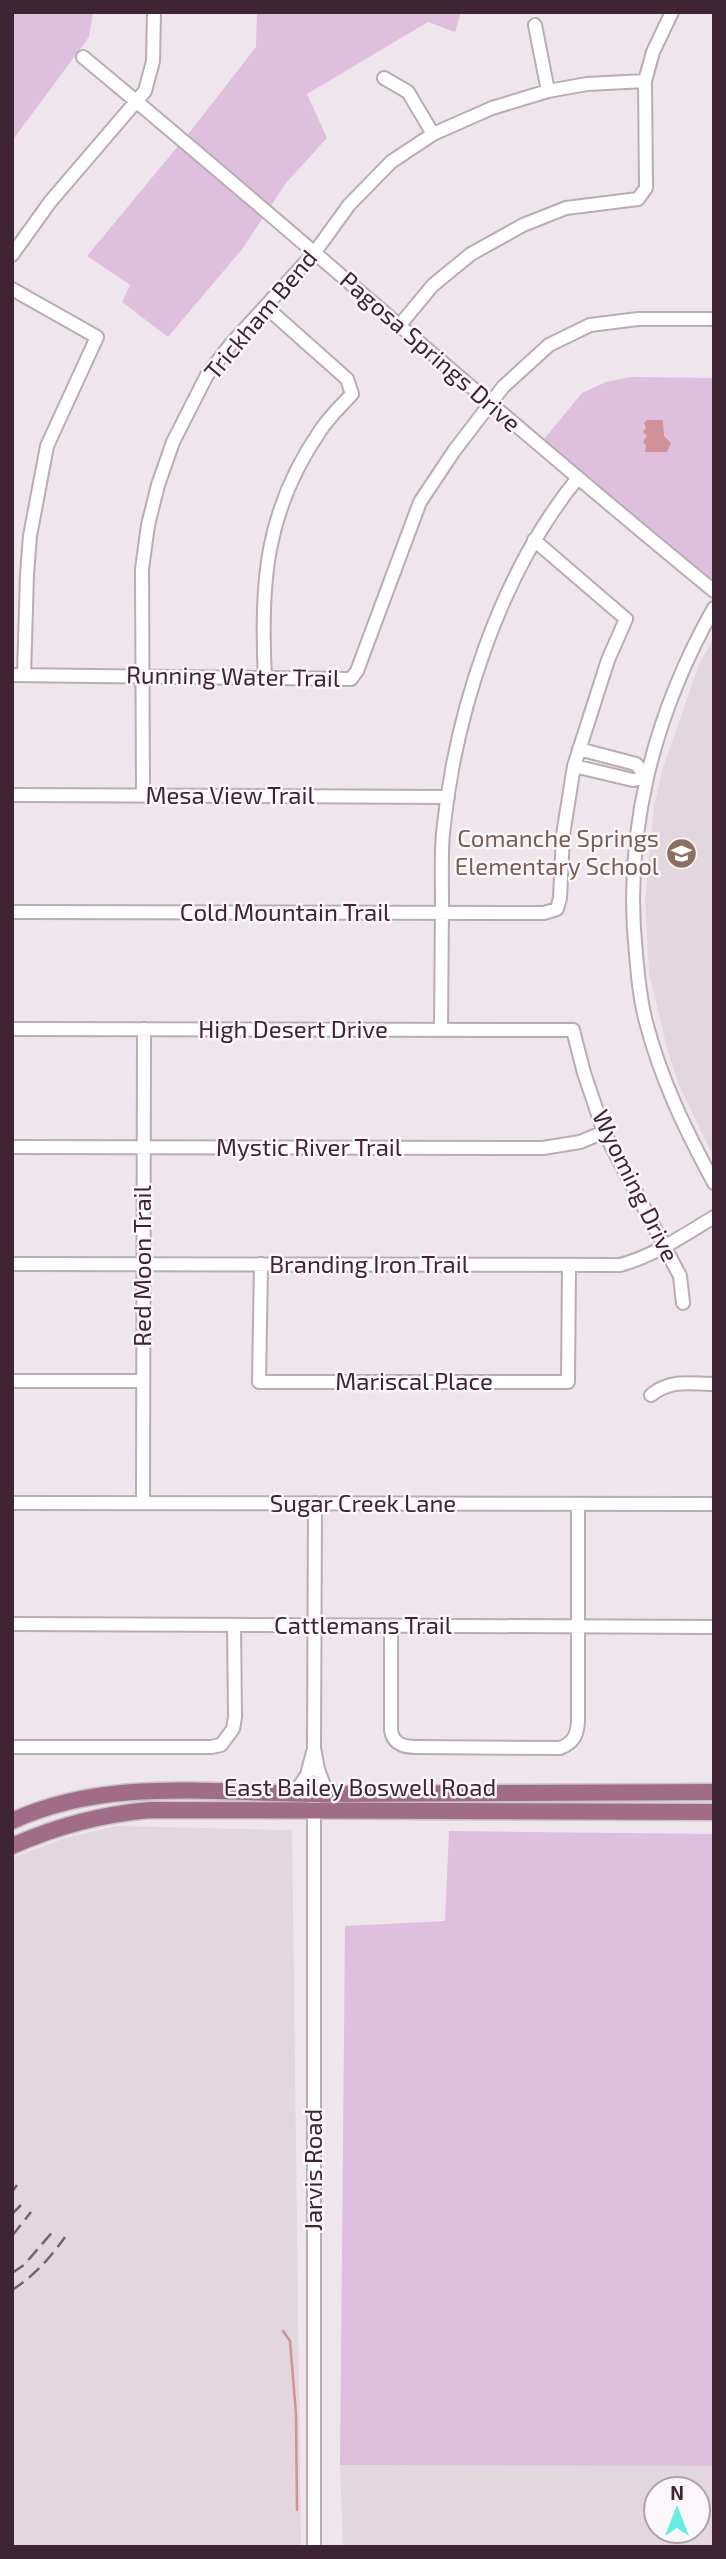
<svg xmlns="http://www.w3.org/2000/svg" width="726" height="2559" viewBox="0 0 726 2559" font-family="'Exo 2',sans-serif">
<rect width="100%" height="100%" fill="#eee6ec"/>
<path fill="#e2d7de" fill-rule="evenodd" d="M714 637V1158L679 1085 668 1052 649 973 645 899 654 807 663 768 698 667Z
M116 1826 292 1830 301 2547H12V1858L62 1839Z
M340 2465 714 2466V2547H343ZM656 2489H698V2531H656Z"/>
<path fill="#dec0de" d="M12 12H93L89 37 12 141Z
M257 12H461L455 32 428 22 307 94 327 138 286 183 243 248 168 337 122 302 130 285 87 256 193 128 256 47Z
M631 377 714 378V582L706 579 544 439 582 393 606 382Z
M449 1831 714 1834V2466L340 2465 345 1926 445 1921Z"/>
<path fill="#d09198" d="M663 420 664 436 671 443 667 452H645L646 446 643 442 647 436 643 432 646 428 644 423 647 420Z"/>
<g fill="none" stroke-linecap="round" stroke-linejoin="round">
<path stroke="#d09198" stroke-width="2.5" d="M283 2331 290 2341 296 2414 297 2510"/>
<defs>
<path id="minor" d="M535 25 548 91
M83 57C296 233 501 417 714 591
M384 78 408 92 433 134
M12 255 50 202 145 91 153 61 154 12
M12 289 97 337 47 446 30 536 27 574 24 675
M399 326 433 285 471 254 523 225 566 208 638 199 646 188 645 81 653 52 672 12
M714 608C654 714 623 832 636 954 638 977 640 1000 646 1022 661 1080 686 1131 714 1183
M12 675 351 679 357 671 420 502 454 451 503 387 549 345 590 325 638 319H714
M265 678C260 584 265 511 320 431 329 417 341 406 352 394L347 379 266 307
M574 766 633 780 647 777 636 764 579 749
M12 795 448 797
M143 795 142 569 148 525 158 485 173 442 207 375 231 344 315 252 349 205 391 162 433 134 492 108 548 91 587 84 645 81
M12 912 544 913 557 909 560 898 563 835 574 766 608 660 626 619 534 540
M12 1029 573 1030 584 1073 604 1132 680 1276 683 1303
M441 1030C441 987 442 945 442 902 442 879 441 856 443 833 455 712 500 574 577 479
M12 1147 543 1148 580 1142 604 1132
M12 1264 620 1265C654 1256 684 1235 714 1217
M261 1264 259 1382H568L569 1266
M12 1381H142
M651 1395C671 1379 689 1384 714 1384
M12 1503 714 1504
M143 1503 144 1029
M315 1503 314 1748 318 1769 327 1794
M12 1624 714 1627
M391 1626V1730C393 1744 403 1747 416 1747L560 1748C573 1743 577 1736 578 1722V1505
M12 1747H211L221 1745 233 1729 235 1717 234 1625
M294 1794 307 1775 313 1752
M314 1802V2547"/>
<path id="major" d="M12 1821C110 1776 217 1794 321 1794 452 1794 583 1793 714 1792
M12 1846C57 1826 102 1814 151 1810L714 1812"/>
</defs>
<use href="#minor" stroke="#baacb4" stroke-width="16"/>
<use href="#major" stroke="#c9c2c6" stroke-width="19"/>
<use href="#minor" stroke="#fff" stroke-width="12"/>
<use href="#major" stroke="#a16c88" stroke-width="16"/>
<path stroke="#7a606e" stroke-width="2.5" stroke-dasharray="14 7" stroke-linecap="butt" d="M12 2072 13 2071
M12 2192 17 2185
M12 2214 21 2205
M12 2236 31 2212
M12 2273 24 2265 55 2229
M12 2290C33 2277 51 2257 65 2237"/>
</g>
<defs>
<symbol id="school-disc" viewBox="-11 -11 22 22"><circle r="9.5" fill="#8d6e63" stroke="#faf6f9"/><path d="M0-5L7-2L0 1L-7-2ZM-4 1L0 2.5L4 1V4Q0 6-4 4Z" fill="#fff"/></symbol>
</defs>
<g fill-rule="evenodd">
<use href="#school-disc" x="664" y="836" width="35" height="35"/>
</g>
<g text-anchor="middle" stroke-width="5" stroke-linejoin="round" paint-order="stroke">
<g font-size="24" fill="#3f2533" stroke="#faf6f9">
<text transform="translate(261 315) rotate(-50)" y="8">Trickham Bend</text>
<text transform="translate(430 352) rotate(41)" y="8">Pagosa Springs Drive</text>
<text transform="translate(233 677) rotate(1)" y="8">Running Water Trail</text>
<text x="230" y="804">Mesa View Trail</text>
<text x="285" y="921">Cold Mountain Trail</text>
<text x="293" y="1038">High Desert Drive</text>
<text x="309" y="1156">Mystic River Trail</text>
<text transform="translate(635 1186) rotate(64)" y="8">Wyoming Drive</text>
<text x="369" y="1273">Branding Iron Trail</text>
<text transform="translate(143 1266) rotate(-90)" y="8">Red Moon Trail</text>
<text x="414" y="1390">Mariscal Place</text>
<text x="363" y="1512">Sugar Creek Lane</text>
<text x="363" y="1634">Cattlemans Trail</text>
<text x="360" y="1796">East Bailey Boswell Road</text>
<text transform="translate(314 2170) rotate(-90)" y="8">Jarvis Road</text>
</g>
<g font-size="24" fill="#785e54" stroke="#faf6f9" text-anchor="end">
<text x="659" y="847">Comanche Springs<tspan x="659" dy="28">Elementary School</tspan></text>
</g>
</g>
<rect width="726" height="2559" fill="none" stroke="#3f2533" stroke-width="28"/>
<g transform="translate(677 2510)"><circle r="33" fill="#faf6f9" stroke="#afa2aa" stroke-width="2"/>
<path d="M0-5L12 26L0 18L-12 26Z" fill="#66ebe8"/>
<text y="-10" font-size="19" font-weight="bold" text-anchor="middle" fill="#3f2533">N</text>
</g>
</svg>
